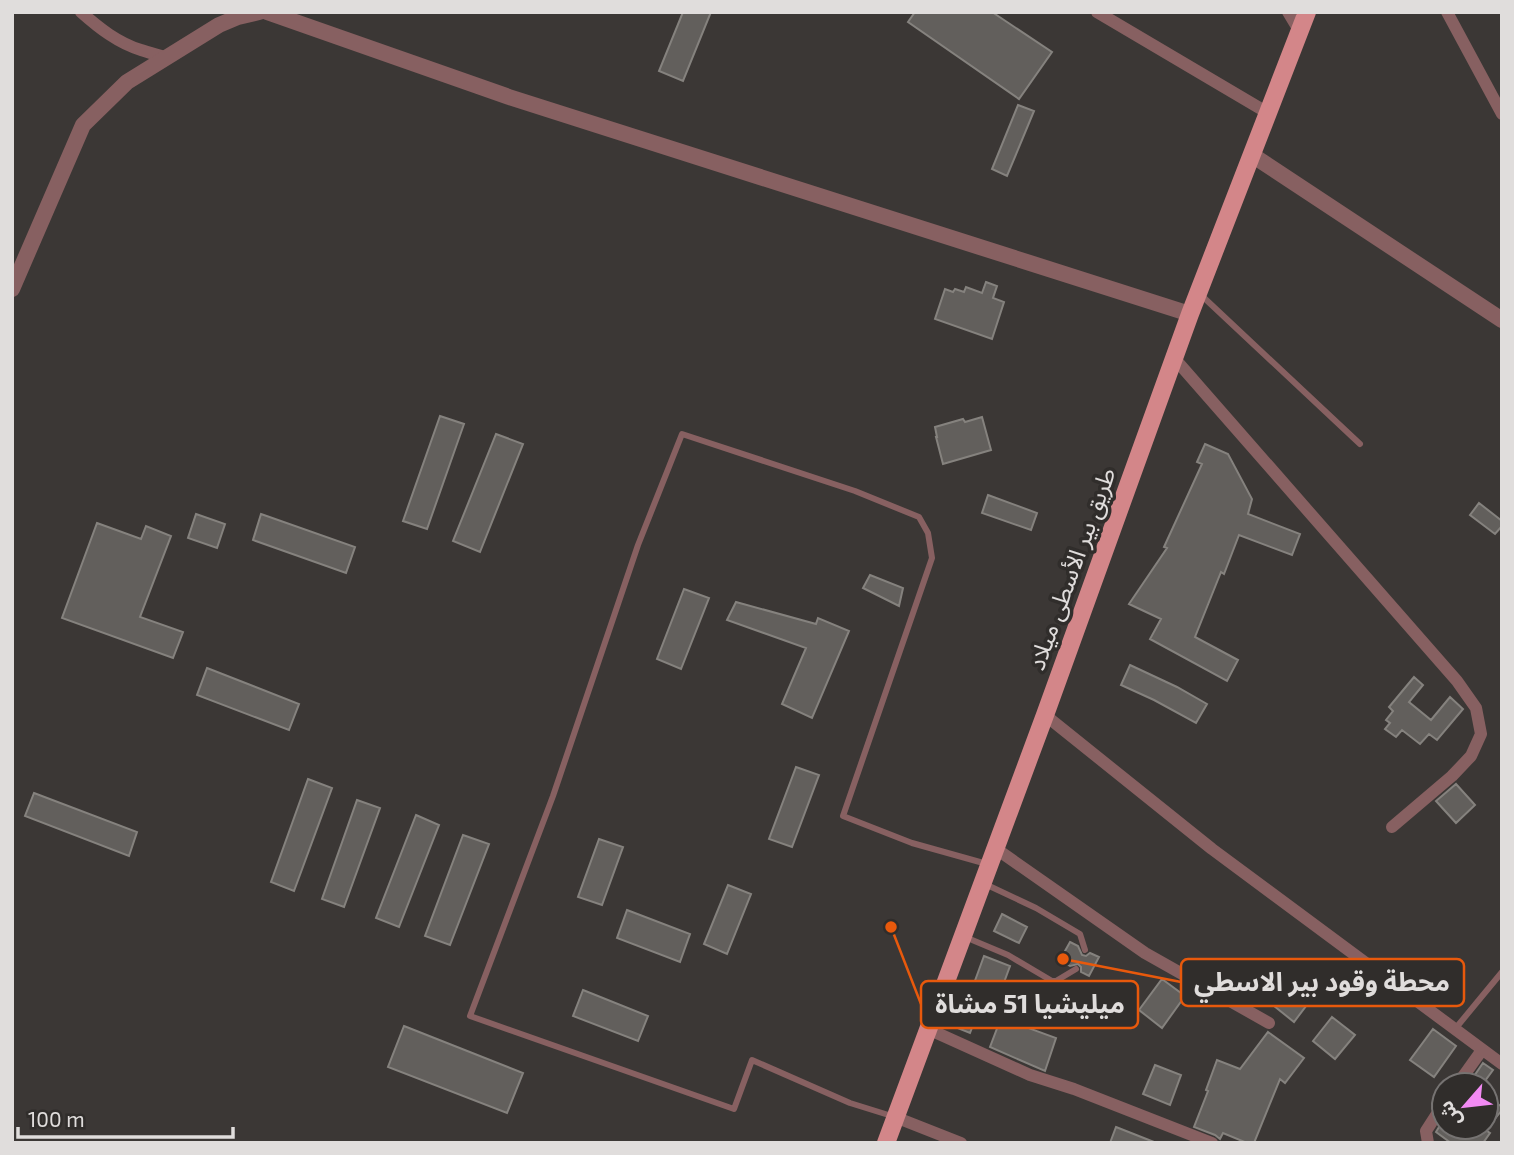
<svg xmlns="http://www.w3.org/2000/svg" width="1514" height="1155" viewBox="0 0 1514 1155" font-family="'Exo 2','Noto Sans Arabic',sans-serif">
<rect width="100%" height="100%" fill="#3b3735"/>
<path fill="#625f5c" stroke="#85827e" stroke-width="2" d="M683 12H711L683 81 659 71Z
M915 12H992L1052 52 1019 99 908 22Z
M1018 105 1034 111 1007 176 992 169Z
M986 282 997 286 993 298 1004 302 992 339 935 319 945 289 953 292 955 289 964 292 966 287 982 293Z
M440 416 464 424 427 529 403 521Z
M982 417 991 450 943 464 936 437H937L935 427 963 419 965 422Z
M496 434 523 444 480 552 453 541Z
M1205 444 1228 454 1252 499 1248 514 1300 534 1292 555 1239 535 1224 574 1221 572 1195 637 1238 660 1227 681 1150 639 1161 619 1129 604 1167 548 1164 547 1202 464 1197 462Z
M988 495 1037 513 1031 530 982 513Z
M1479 503 1502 521V526L1495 534 1470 515Z
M196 514 225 524 217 548 188 538Z
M261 514 355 547 346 573 253 540Z
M97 523 141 539 146 526 171 536 140 617 183 632 173 658 62 618Z
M870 575 903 588 899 606 863 588Z
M684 589 709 598 681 669 657 659Z
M736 602 816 624 818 618 849 631 812 718 782 704 806 648 727 620Z
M1130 665 1177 687 1207 704 1196 723 1154 700 1121 685Z
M207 668 299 704 289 730 197 695Z
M1414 677 1423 685 1409 702 1431 720 1450 697 1463 709 1437 740 1429 734 1420 744 1402 730 1396 737 1385 729 1390 723 1386 720 1393 711 1389 707Z
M796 767 819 775 792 847 769 839Z
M308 779 332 788 294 891 271 882Z
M1456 784 1475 805 1456 823 1436 801Z
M34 793 137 832 129 856 25 816Z
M357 800 380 808 344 907 322 899Z
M416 815 439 825 399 927 376 918Z
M463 835 489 844 450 945 425 936Z
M599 839 623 847 602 905 578 897Z
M728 885 751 894 727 954 704 944Z
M627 910 690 934 680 962 617 938Z
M1002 914 1027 927 1019 943 994 931Z
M1070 942 1078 946 1082 955 1086 956 1090 953 1099 957 1089 976 1081 972V967L1078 964 1070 966 1060 960Z
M984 956 1010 966 999 996 986 991 970 1033 950 1025 962 994 969 997Z
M1294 971 1310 984 1303 993 1309 997 1304 1005 1306 1006 1294 1022 1269 1002Z
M1162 979 1185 996 1162 1028 1139 1010Z
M583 990 648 1016 638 1041 573 1016Z
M1332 1017 1355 1035 1335 1059 1313 1041Z
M1001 1018 1056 1038 1045 1071 990 1047Z
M404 1026 523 1073 507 1113 388 1067Z
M1433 1029 1456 1046 1434 1077 1410 1060Z
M1268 1032 1304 1058 1285 1083 1280 1079 1254 1143H1247L1223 1133 1220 1139 1215 1135 1194 1127 1208 1091 1206 1090 1217 1060 1240 1069Z
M1483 1063 1493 1070 1482 1085H1468Z
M1155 1065 1181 1075 1170 1105 1143 1094Z
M1486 1095 1502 1107V1110L1486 1130Z
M1116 1127 1154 1142V1143H1110Z
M1439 1127H1481L1490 1133 1483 1143H1451L1436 1132Z"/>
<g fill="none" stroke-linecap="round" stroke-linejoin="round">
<path stroke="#876061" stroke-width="6" d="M1201 295 1360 444
M985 884 1036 908 1080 934 1085 950
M965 937 1008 955 1052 981H1056L1076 969
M1455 1029 1502 972
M895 1117 850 1103 752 1060 734 1109 470 1016 553 796 638 545 682 434 855 491 919 517 928 533 932 558 843 816 912 843 987 864"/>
<path stroke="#876061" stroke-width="12" d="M81 12C99 28 118 43 141 50 150 53 159 55 168 58
M1097 12 1268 113
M1288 12 1300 32
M1447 12 1502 114
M1175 359 1457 681 1476 708 1481 734 1471 756 1452 776 1392 827
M1045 715 1212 849 1502 1064
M995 848 1145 953 1269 1023
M928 1029 1030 1075 1074 1089 1212 1143
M1457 1085 1482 1050
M895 1117 961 1143
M1428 1143 1426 1131 1444 1103"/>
<path stroke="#876061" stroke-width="16" d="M267 12 509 97 1190 314
M1252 155 1502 320
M12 289 83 125 127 82 219 25 238 17 259 12"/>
<path stroke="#d38689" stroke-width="18" d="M886 1143 1045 715 1190 314 1307 12"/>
</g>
<g text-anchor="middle" stroke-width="7" stroke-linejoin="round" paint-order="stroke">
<g font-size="24" fill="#e0dddc" stroke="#302d2b">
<text transform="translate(1072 569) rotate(-70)" y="8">طريق بير الأسطى ميلاد</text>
</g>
</g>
<path fill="none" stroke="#e8590c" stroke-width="2.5" d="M1063 959L1181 982M891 927L921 1004"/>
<g fill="#e8590c" stroke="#302d2b" stroke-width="2.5">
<circle cx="1063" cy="959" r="7"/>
<circle cx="891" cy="927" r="7"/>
</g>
<g fill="#302d2b" stroke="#e8590c" stroke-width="2.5">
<rect x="1181" y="959" width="283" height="47" rx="7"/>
<rect x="921" y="981" width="217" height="47" rx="7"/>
</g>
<g font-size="26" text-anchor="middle" font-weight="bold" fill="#e0dddc">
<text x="1322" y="991">محطة وقود بير الاسطي</text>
<text x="1030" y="1013">ميليشيا 51 مشاة</text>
</g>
<rect width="1514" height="1155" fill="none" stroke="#e0dddc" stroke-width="28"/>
<g transform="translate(1465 1106) rotate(242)"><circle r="33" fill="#302d2b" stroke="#767372" stroke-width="2"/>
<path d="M0-5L12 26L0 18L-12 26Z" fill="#f28af3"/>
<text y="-10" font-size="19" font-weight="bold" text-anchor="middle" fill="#e0dddc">ش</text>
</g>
<path d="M18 1127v10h215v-10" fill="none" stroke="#e0dddc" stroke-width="3.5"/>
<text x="28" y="1127" font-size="21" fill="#e0dddc" stroke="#302d2b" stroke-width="5" paint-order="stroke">100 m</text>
</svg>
